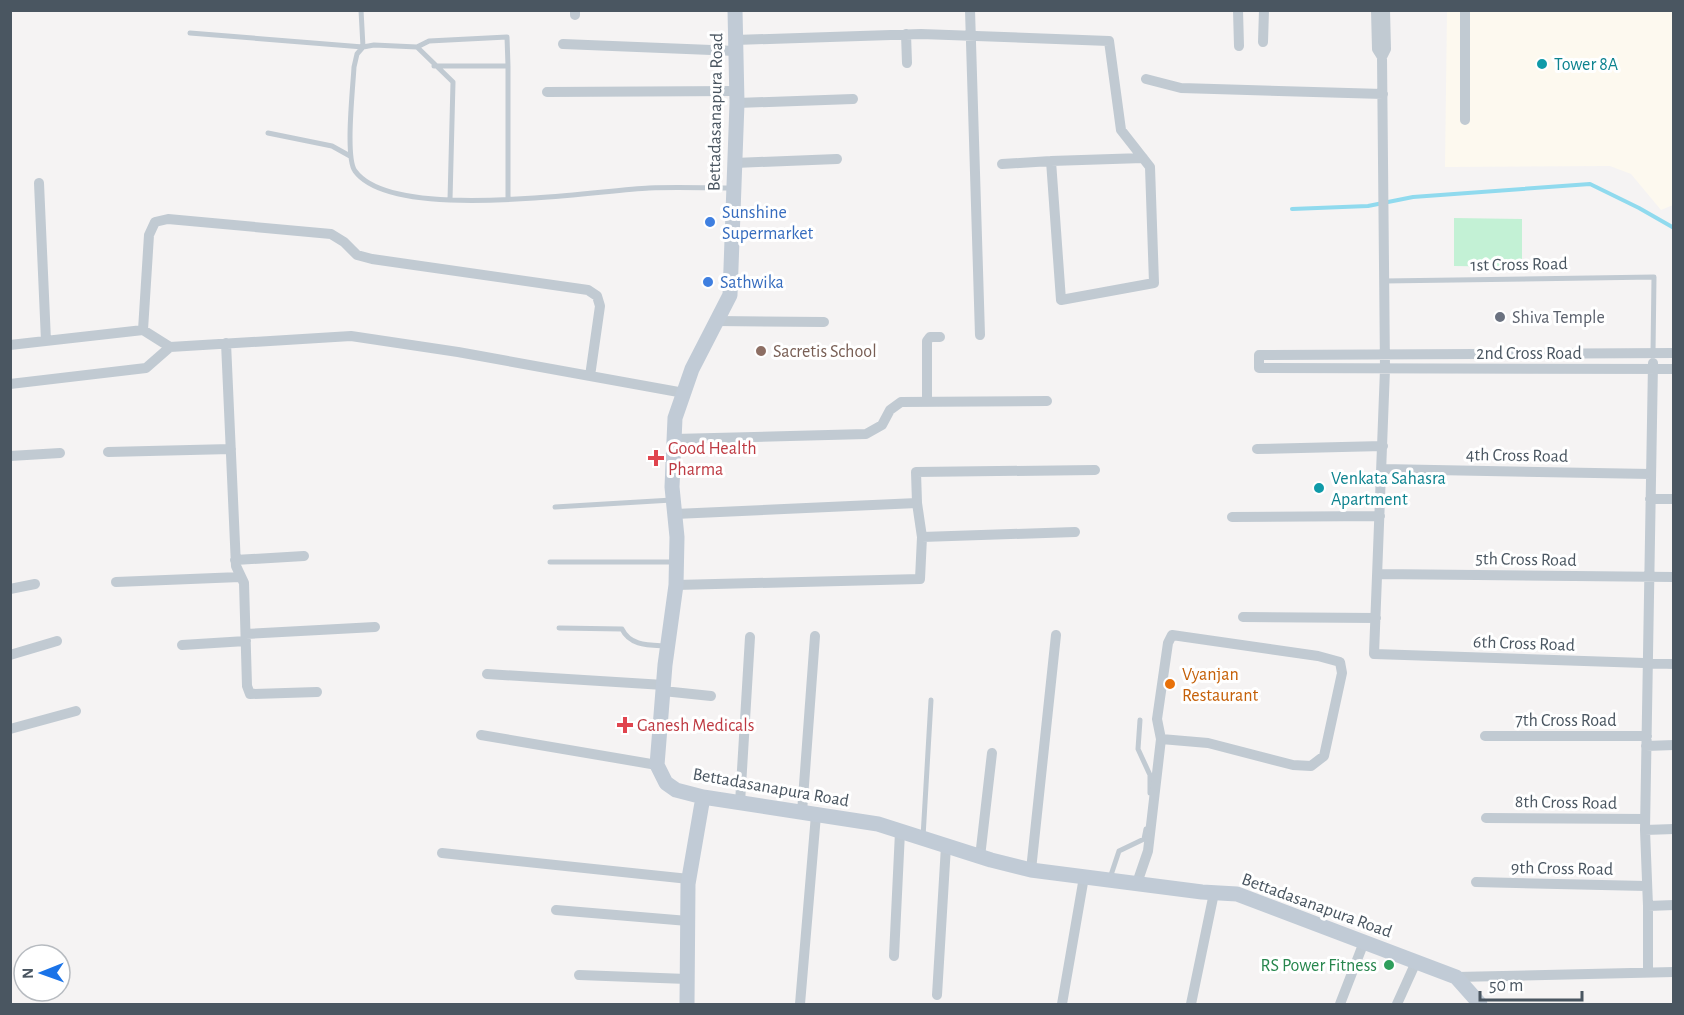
<svg xmlns="http://www.w3.org/2000/svg" width="1684" height="1015" viewBox="0 0 1684 1015" font-family="'Alegreya Sans',sans-serif">
<rect width="100%" height="100%" fill="#f5f3f3"/>
<path fill="#fdf9ef" d="M1447 11H1673V205L1661 210 1631 174 1610 166 1445 167Z"/>
<path fill="#c3f1d5" d="M1454 218 1522 219V267L1454 266Z"/>
<g fill="none" stroke-linecap="round" stroke-linejoin="round">
<path stroke="#90daee" stroke-width="4" d="M1292 209 1368 206 1413 197 1590 184 1639 208 1674 228"/>
<path stroke="#c1cad2" stroke-width="5" d="M190 33 363 47 361 10
M417 47 453 82 450 200
M434 66H508V199
M508 66 507 37 429 41 417 47 374 45 363 47 357 54 354 67C353 87 345 158 355 171 393 223 589 191 649 188 677 187 704 188 732 188
M268 133 332 146 350 156
M1384 281 1654 277 1653 353
M555 507 672 500
M550 562H674
M559 628 622 629C630 646 649 645 666 646
M1140 720 1138 749 1150 775V793
M923 837 931 700
M1110 878 1119 851 1144 839 1146 829"/>
<path stroke="#c1cad2" stroke-width="10" d="M575 10V15
M970 10 980 335
M1238 10 1239 46
M1376 10 1377 49 1382 57
M1385 10 1386 49 1382 57 1385 369 1374 654 1674 664
M906 34 907 63
M735 40 921 34 1109 41 1121 130 1150 167 1154 283 1061 300 1051 161 1143 158
M1263 42 1264 10
M563 44 736 51
M1146 79 1181 88 1383 94
M547 92 737 91
M737 103 853 99
M1465 120V10
M735 163 837 159
M1002 164 1051 161
M39 183 46 341
M716 321 824 322
M143 330 149 235 155 222 168 219 331 234 344 242 357 255 372 259 588 290 597 296 600 306 590 376
M226 343 236 566 244 583 247 686 250 694 317 692
M10 345 143 330 170 347
M1674 353 1259 355V368L1674 369
M10 384 146 368 170 347 351 336 458 352 684 393
M927 401V341L930 337H940
M674 439 866 434 882 425 890 410 901 402 1047 401
M1257 449 1383 446
M108 452 231 449
M10 456 60 453
M1382 469 1651 474
M1650 499H1674
M917 503 916 472 1095 470
M675 514 917 503 922 537 1075 532
M1232 517 1380 516
M235 560 304 556
M1378 574 1674 577
M116 582 240 577
M676 585 920 579 922 537
M10 589 35 584
M1243 617 1376 618
M246 634 375 627
M182 645 246 641
M10 655 57 641
M487 674 664 685
M663 691 711 696
M10 729 76 711
M481 735 657 765
M1485 736H1647
M1646 746 1674 745
M740 803 750 637
M802 812 815 636
M1486 818 1645 819
M1645 830 1674 829
M442 853 689 879
M980 857 992 753
M1031 870 1056 635
M1476 882 1646 886
M1137 883 1148 851 1161 739 1157 719 1168 643 1172 635 1318 656 1340 662 1342 673 1324 756 1311 766 1293 765 1208 743 1161 739
M1648 906 1674 905
M556 910 688 921
M894 956 900 832
M1648 972V906L1645 830 1653 363
M579 975 687 979
M1456 977 1674 972
M937 995 946 846
M800 1004 816 815
M1062 1004 1084 877
M1191 1004 1214 893
M1340 1004 1364 942
M1397 1004 1416 962"/>
<path stroke="#c1cbd6" stroke-width="15" d="M735 10 737 103 730 295 692 369 675 418 672 487 677 537 676 585 665 665 657 765 666 783 676 790 703 797 878 824 991 860 1031 870 1202 892 1237 894 1456 977 1480 1004
M687 1004 688 884 703 797"/>
</g>
<g fill="#0f9aa8" stroke="#fff" stroke-width="2">
<circle cx="1542" cy="64" r="6"/>
<circle cx="1319" cy="488" r="6"/>
</g>
<g fill="#3f7fe0" stroke="#fff" stroke-width="2">
<circle cx="710" cy="222" r="6"/>
<circle cx="708" cy="282" r="6"/>
</g>
<circle fill="#6b7280" stroke="#fff" stroke-width="2" cx="1500" cy="317" r="6"/>
<circle fill="#8d6e63" stroke="#fff" stroke-width="2" cx="761" cy="351" r="6"/>
<g fill="#e0444e" stroke="#fff" stroke-width="2">
<path d="M653 449h6v6h6v6h-6v6h-6v-6h-6v-6h6z"/>
<path d="M622 716h6v6h6v6h-6v6h-6v-6h-6v-6h6z"/>
</g>
<circle fill="#e8710a" stroke="#fff" stroke-width="2" cx="1170" cy="684" r="6"/>
<circle fill="#2e9e5b" stroke="#fff" stroke-width="2" cx="1389" cy="965" r="6"/>
<g text-anchor="middle" stroke-width="6" stroke-linejoin="round" paint-order="stroke">
<g font-size="18" fill="#0d838f" stroke="#fff" text-anchor="start">
<text x="1554" y="70">Tower 8A</text>
<text x="1331" y="484">Venkata Sahasra<tspan x="1331" dy="21">Apartment</tspan></text>
</g>
<g font-size="18" fill="#4a5661" stroke="#fff">
<text transform="translate(715 112) rotate(-89)" y="6">Bettadasanapura Road</text>
<text transform="translate(1519 264) rotate(-1)" y="6">1st Cross Road</text>
<text x="1529" y="359">2nd Cross Road</text>
<text transform="translate(1517 455) rotate(1)" y="6">4th Cross Road</text>
<text transform="translate(1526 559) rotate(1)" y="6">5th Cross Road</text>
<text transform="translate(1524 643) rotate(2)" y="6">6th Cross Road</text>
<text x="1566" y="726">7th Cross Road</text>
<text transform="translate(771 787) rotate(10)" y="6">Bettadasanapura Road</text>
<text transform="translate(1566 802) rotate(1)" y="6">8th Cross Road</text>
<text transform="translate(1562 868) rotate(1)" y="6">9th Cross Road</text>
<text transform="translate(1317 905) rotate(20)" y="6">Bettadasanapura Road</text>
</g>
<g font-size="18" fill="#366cbe" stroke="#fff" text-anchor="start">
<text x="722" y="218">Sunshine<tspan x="722" dy="21">Supermarket</tspan></text>
<text x="720" y="288">Sathwika</text>
</g>
<g font-size="18" fill="#5b616d" stroke="#fff" text-anchor="start">
<text x="1512" y="323">Shiva Temple</text>
</g>
<g font-size="18" fill="#785e54" stroke="#fff" text-anchor="start">
<text x="773" y="357">Sacretis School</text>
</g>
<g font-size="18" fill="#be3a42" stroke="#fff" text-anchor="start">
<text x="668" y="454">Good Health<tspan x="668" dy="21">Pharma</tspan></text>
<text x="637" y="731">Ganesh Medicals</text>
</g>
<g font-size="18" fill="#c56008" stroke="#fff" text-anchor="start">
<text x="1182" y="680">Vyanjan<tspan x="1182" dy="21">Restaurant</tspan></text>
</g>
<g font-size="18" fill="#27864d" stroke="#fff" text-anchor="end">
<text x="1377" y="971">RS Power Fitness</text>
</g>
</g>
<rect width="1684" height="1015" fill="none" stroke="#4a5661" stroke-width="24"/>
<g transform="translate(42 973) rotate(269)"><circle r="28" fill="#ffffff" stroke="#b7bbc0" stroke-width="1.5"/>
<path d="M0-4.5L10 22L0 15L-10 22Z" fill="#1a73e8"/>
<text y="-9" font-size="16" font-weight="bold" text-anchor="middle" fill="#4a5661">N</text>
</g>
<path d="M1480 991v9h102v-9" fill="none" stroke="#4a5661" stroke-width="3"/>
<text x="1489" y="991" font-size="18" fill="#4a5661" stroke="#ffffff" stroke-width="4.5" paint-order="stroke">50 m</text>
</svg>
